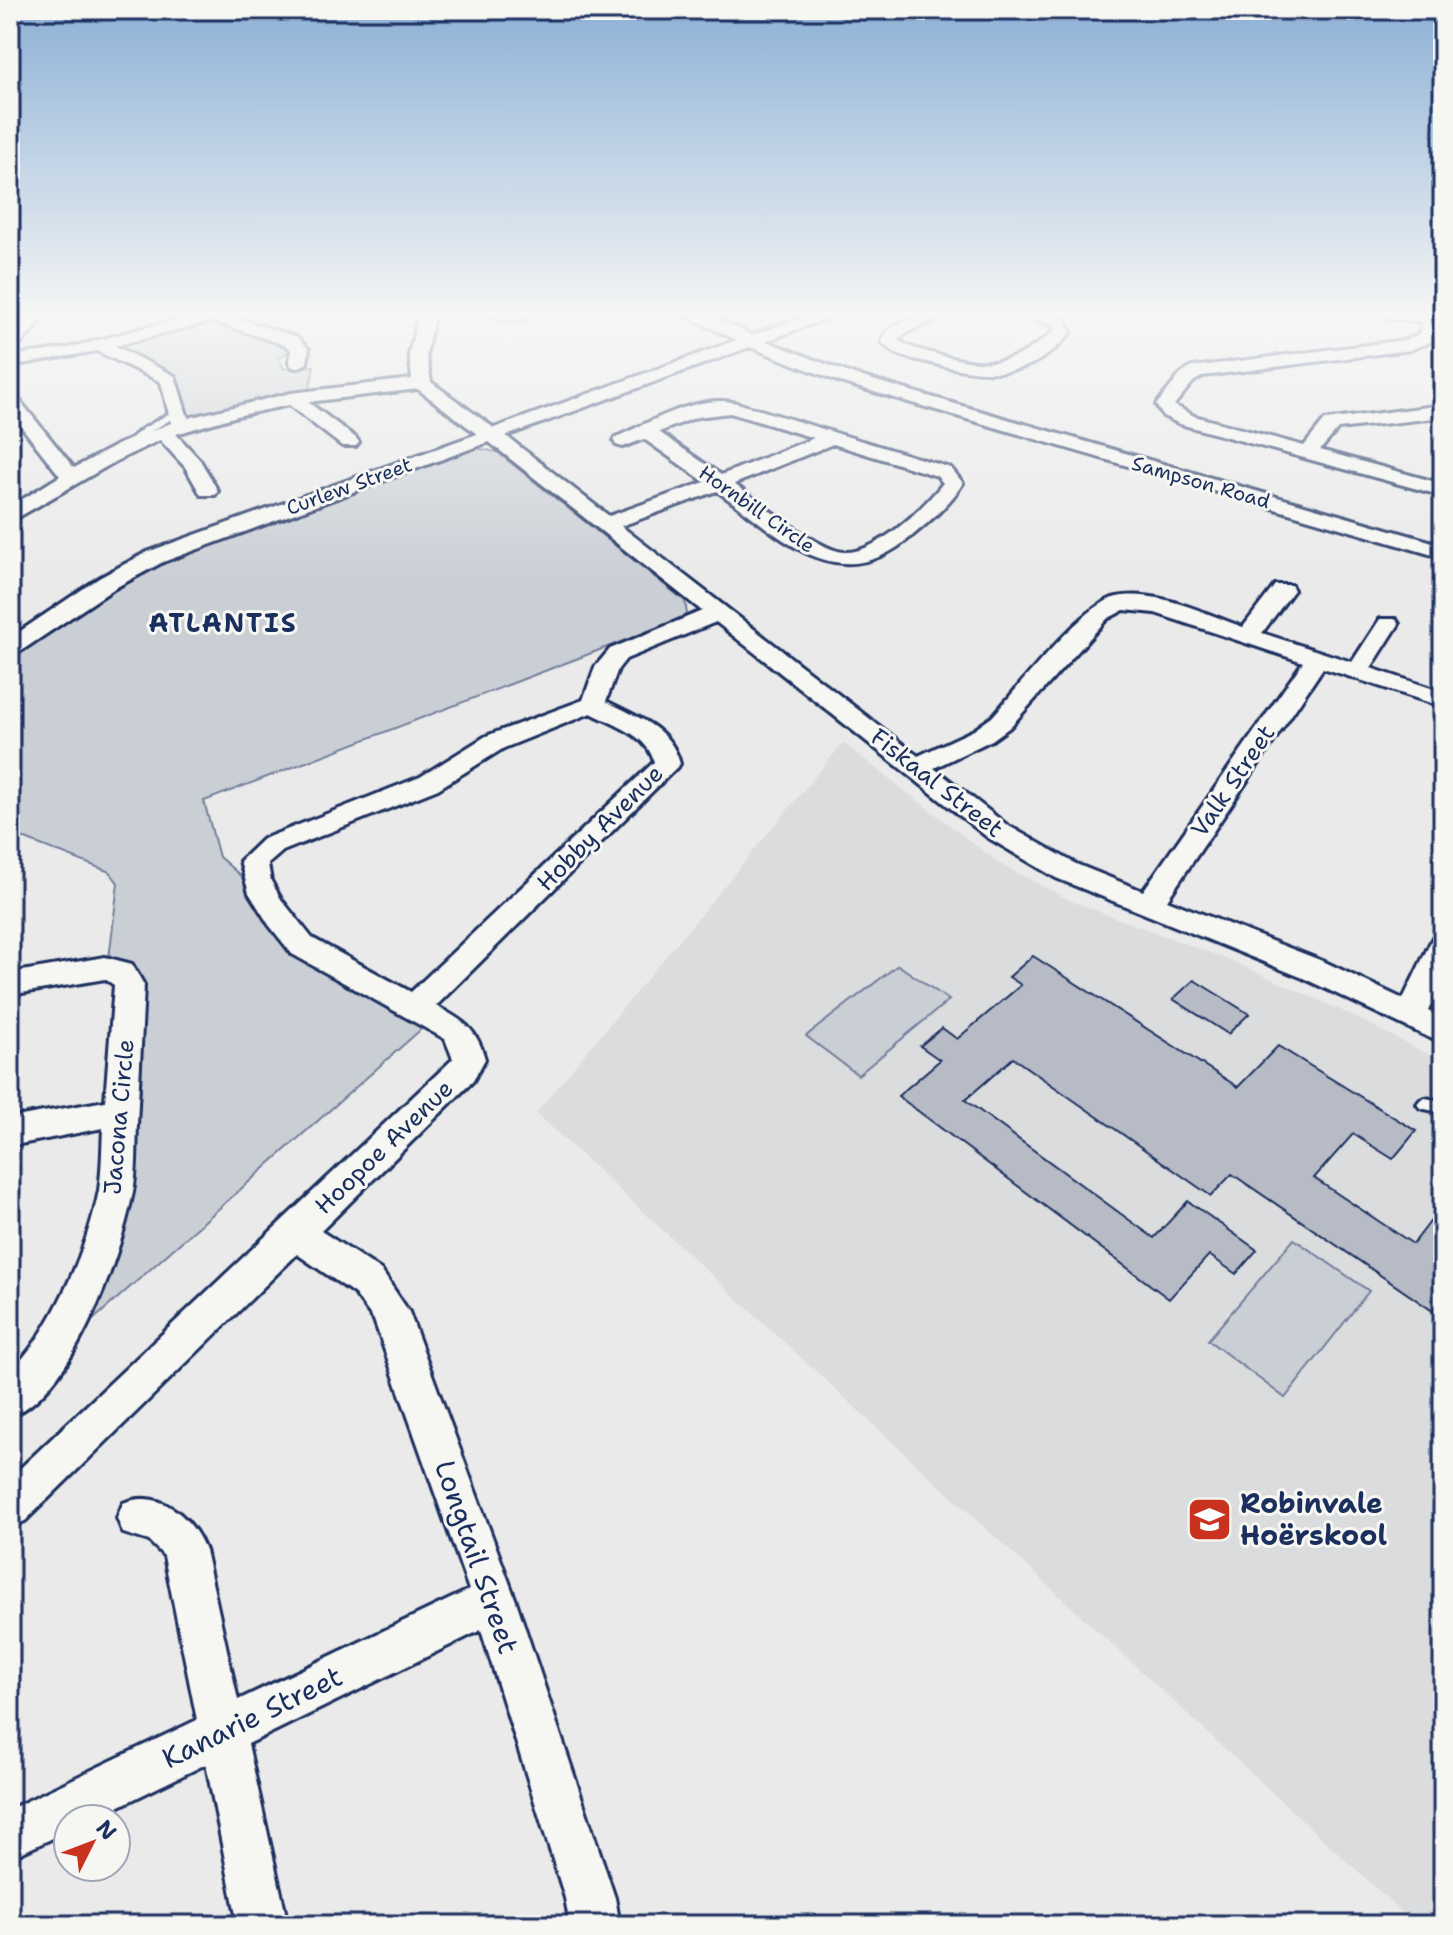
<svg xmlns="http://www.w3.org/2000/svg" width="1453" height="1935" viewBox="0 0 1453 1935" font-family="'Shantell Sans',sans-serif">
<rect width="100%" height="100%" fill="#e9eae9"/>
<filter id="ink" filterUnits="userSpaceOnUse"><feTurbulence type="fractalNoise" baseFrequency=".0125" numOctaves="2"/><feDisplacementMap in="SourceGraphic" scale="16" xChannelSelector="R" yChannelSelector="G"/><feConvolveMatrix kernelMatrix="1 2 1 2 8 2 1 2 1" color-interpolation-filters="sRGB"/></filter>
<g filter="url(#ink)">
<path fill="#dadcde" d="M843 743 1000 864 1073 902 1227 959 1345 1012 1443 1062V1925H1416L536 1113Z"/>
<path fill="#caced5" stroke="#727e9a" stroke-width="2" d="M206 318 286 342 291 349 279 359 284 369 314 366 309 392 252 401 190 419 185 417 177 378 113 346Z
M475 448 497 452 685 601 687 614 678 620 204 801 219 857 241 876 281 936 426 1025 76 1335 129 1189 142 976 131 963 109 959 118 883 110 872 10 833V657L153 565 462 450Z
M898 965 949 1000 858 1075 806 1036Z
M1294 1239 1369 1291 1285 1398 1208 1340Z"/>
<path fill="#b6bbc6" stroke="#1b2f5e" stroke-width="2" d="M1033 956 1238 1087 1278 1046 1416 1131 1393 1159 1353 1134 1314 1178 1413 1244 1443 1205V1318L1232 1174 1211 1196 1013 1058 965 1100 1154 1238 1188 1201 1257 1250 1236 1274 1209 1255 1169 1299 898 1096 940 1060 920 1046 942 1028 957 1039 1021 985 1009 977Z
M1194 980 1225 999 1249 1014 1228 1034 1173 999Z"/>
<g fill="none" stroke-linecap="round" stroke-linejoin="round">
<defs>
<path id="service" d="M177 409 180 410V414L148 433 128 450H122V446L142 429Z
M1425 1098 1443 1101V1113L1420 1108 1417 1104 1420 1100Z"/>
<path id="minor" d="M33 312H50L16 349 10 350V335Z
M205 312H234L230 316 297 337 309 349 307 363 298 368 292 367 289 363 291 350 285 345 212 321 115 346 175 376 188 418 291 393 412 379 409 354 419 312H435L426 354 431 382 494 428 737 340 684 315 682 312H702L752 335 816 312H838L836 315 766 341 852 374 1443 545V558L840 382 750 347 506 436 609 516 705 482 644 439 623 447 616 445 614 441 616 437C651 422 699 393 737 403L951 468 963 483C950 504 930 521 912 536 836 601 780 535 717 491L621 526 918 756 974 730 992 717C1017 689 1084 603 1117 597 1157 589 1206 614 1243 627L1275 585H1291L1294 590 1262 633 1352 662 1380 619H1396L1399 624 1371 668 1443 692V707L1323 668 1167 900 1325 962 1403 999 1433 937 1443 934V978L1428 1011 1443 1018V1044L1303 978 1056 878 987 837 716 622 626 659 618 669 606 701C636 717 671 727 680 764L436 1006C462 1020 477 1028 485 1059L473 1081 321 1231 381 1270 409 1312 516 1601 615 1898 620 1925H570L565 1898 481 1630 248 1744 288 1925H238L206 1764 93 1819H68V1831L10 1858V1809L197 1720 164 1556 149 1541 123 1533 117 1518 123 1503C160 1488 192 1517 205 1550L238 1700 469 1590 374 1320 355 1294 297 1254 25 1521 10 1527V1478L453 1059 445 1039 292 954 269 925 249 893 240 861 263 839 420 777 486 736 583 700 595 667 610 649 702 611 489 442 163 562 115 588 18 653 10 655V638L99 578 147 552 477 434 418 389 308 402 356 438 359 442 356 446H342L289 405 237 416 176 434 200 460 218 491 215 495H201L185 467 160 440 118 460 10 522V507L60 476 10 412V395L16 396 74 468 119 444 171 423 161 382 97 351 10 366V356L68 348ZM730 413 814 438 721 475 659 432 697 417ZM833 444 937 476 943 483C923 508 877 554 844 552 819 551 757 500 734 484ZM1124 610 1155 613 1303 662 1143 891 1076 864 1007 825 934 768 992 740 1010 727 1107 619ZM591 713C614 725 648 735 654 762L411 992 312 938 281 899 271 881 268 864 283 851 438 789 504 748Z
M482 312H523L529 316C519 324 492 320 482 312Z
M932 312H954L908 332 898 340C911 349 924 351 939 355 991 368 1013 366 1054 331L1053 326 1026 315 1024 312H1045L1066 319 1071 332C1030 383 983 376 927 362 910 358 893 356 882 342 885 323 915 318 932 312Z
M1378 312 1443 315V325L1439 324 1433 341 1410 350 1203 376 1193 382 1174 405 1194 416 1304 446 1325 420 1443 405V417L1338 429 1320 450 1443 484V496L1180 424 1163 416 1156 405 1181 374 1192 367 1406 340 1419 334 1423 322 1386 317Z
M105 957 132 964 144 985C142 1032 139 1079 137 1125 136 1147 137 1171 133 1192 120 1256 75 1391 10 1417V1372C52 1332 88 1247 99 1190 102 1170 102 1148 103 1128L10 1146V1118L105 1101 114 985 105 979 10 995V973Z"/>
</defs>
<use href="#service" stroke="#1b2f5e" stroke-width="6"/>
<use href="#minor" stroke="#1b2f5e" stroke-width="6"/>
<use href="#service" fill="#f6f6f2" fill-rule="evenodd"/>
<use href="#minor" fill="#f6f6f2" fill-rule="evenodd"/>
</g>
</g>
<linearGradient id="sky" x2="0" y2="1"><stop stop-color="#8cb0d6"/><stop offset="0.54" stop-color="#f5f6f5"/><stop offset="1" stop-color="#f5f6f5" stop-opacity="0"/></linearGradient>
<rect width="1453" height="582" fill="url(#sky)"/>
<defs>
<symbol id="school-square" viewBox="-11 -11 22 22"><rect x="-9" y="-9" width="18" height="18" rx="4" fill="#c8321e" stroke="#f6f6f2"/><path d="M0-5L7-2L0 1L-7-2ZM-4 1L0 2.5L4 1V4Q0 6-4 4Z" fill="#fff"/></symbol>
</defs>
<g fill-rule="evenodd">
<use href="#school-square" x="1184" y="1494" width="51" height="51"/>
</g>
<g text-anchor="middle" stroke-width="6" stroke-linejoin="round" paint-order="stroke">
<g font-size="20" fill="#1b2f5e" stroke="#f6f6f2">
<text transform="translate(1201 482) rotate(16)" y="7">Sampson Road</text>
<text transform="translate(349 486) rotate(-20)" y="7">Curlew Street</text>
<text transform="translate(757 509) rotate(35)" y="7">Hornbill Circle</text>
</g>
<g font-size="24" fill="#1b2f5e" stroke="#f6f6f2">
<text transform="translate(1233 781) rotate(-56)" y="8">Valk Street</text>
<text transform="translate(937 783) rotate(38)" y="8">Fiskaal Street</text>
<text transform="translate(600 828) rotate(-45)" y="8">Hobby Avenue</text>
<text transform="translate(119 1117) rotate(-85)" y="8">Jacona Circle</text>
<text transform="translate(384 1147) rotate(-44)" y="8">Hoopoe Avenue</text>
</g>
<g font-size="26" font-weight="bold" letter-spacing="2" fill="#1b2f5e" stroke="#f6f6f2">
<text x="223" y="632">ATLANTIS</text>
</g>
<g font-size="28" font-weight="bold" fill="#1b2f5e" stroke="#f6f6f2" text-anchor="start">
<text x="1240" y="1513">Robinvale<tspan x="1240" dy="32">Hoërskool</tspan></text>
</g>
<g font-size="28" fill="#1b2f5e" stroke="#f6f6f2">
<text transform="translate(477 1557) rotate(71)" y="10">Longtail Street</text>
<text transform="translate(252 1717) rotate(-26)" y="10">Kanarie Street</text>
</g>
</g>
<rect width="1453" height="1935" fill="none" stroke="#f6f6f2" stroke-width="40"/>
<rect x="20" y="20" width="1413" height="1895" fill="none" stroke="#1b2f5e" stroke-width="3" filter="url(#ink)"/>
<g transform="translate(92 1843) rotate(48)"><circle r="38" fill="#f6f6f2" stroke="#9ea6b7" stroke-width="2"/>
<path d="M0-6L14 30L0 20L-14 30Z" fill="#c8321e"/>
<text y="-12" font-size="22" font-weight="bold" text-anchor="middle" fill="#1b2f5e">N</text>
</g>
</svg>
